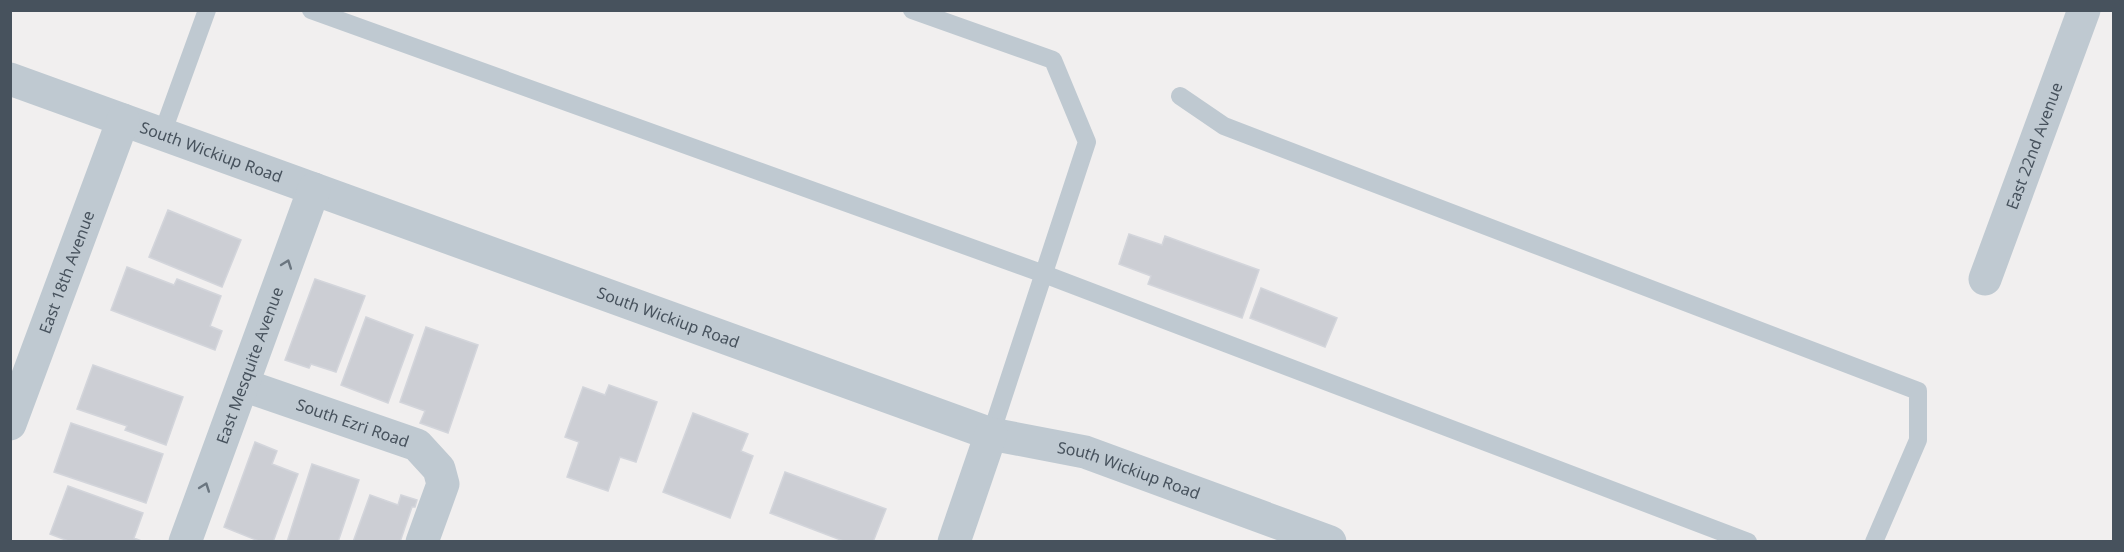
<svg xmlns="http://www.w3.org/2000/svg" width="2124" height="552" viewBox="0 0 2124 552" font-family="'Noto Sans',sans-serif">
<rect width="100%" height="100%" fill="#f1efef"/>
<path fill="#ccced4" stroke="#d3d5db" stroke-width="1.5" d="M168 210 241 240 222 287 149 257Z
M1129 234 1162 245 1165 236 1259 270 1242 318 1148 284 1151 276 1119 264Z
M127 267 174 285 177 279 221 296 210 326 222 331 215 350 111 310Z
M315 279 365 296 336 372 311 364 309 368 285 360Z
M1261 288 1337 318 1325 347 1250 318Z
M366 317 413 335 388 403 341 385Z
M426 327 478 345 448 433 420 423 425 411 400 402Z
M93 365 183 397 166 445 125 430 127 426 77 409Z
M609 385 657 402 636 462 620 457 608 491 567 477 579 442 565 437 583 387 605 395Z
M693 413 748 434 741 451 753 456 730 518 663 492Z
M71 423 163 454 146 503 54 472Z
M255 442 277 451 272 464 298 474 273 542H261L224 527Z
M312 464 359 480 338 542H287Z
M785 472 886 509 873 542H846L770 513Z
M68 486 143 513 134 538 144 542H71L50 534Z
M370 495 398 505 401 495 417 500 415 507H412L400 542H353Z"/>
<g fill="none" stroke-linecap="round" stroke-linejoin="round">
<path stroke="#bfc9d1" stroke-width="18" d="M311 10 1044 274 1748 542
M912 10 1053 60 1087 142 991 434
M1180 96 1224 126 1918 391V440L1874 542
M162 134 207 10"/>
<g stroke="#bfc9d1" stroke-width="33">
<path id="s1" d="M10 79 991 434 1085 452 1330 542"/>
<path id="s2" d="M1985 279 2084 10"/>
<path id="s3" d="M243 385 417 445 439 469 443 484 422 542"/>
<path id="s4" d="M10 424 123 120"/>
<path id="s5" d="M185 542 314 189"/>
<path d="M954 542 991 434"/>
</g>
</g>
<defs><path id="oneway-chevron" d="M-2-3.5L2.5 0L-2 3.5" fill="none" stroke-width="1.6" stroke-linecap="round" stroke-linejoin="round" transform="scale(1.5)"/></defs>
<g stroke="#6b7680">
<use href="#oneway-chevron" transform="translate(287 264) rotate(-70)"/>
<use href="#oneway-chevron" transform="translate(205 487) rotate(-70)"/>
</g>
<g text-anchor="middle" stroke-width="4.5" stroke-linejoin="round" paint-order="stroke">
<g font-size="16" fill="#47525d" stroke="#fff">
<text dy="6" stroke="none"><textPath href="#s2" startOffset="142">East 22nd Avenue</textPath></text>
<text dy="6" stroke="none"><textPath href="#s1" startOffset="214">South Wickiup Road</textPath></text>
<text dy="6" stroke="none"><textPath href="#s4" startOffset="162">East 18th Avenue</textPath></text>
<text dy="6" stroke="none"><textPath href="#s1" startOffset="700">South Wickiup Road</textPath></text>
<text dy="6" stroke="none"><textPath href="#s5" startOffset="188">East Mesquite Avenue</textPath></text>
<text dy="6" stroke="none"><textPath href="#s3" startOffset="116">South Ezri Road</textPath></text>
<text dy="6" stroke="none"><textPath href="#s1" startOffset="1186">South Wickiup Road</textPath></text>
</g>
</g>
<rect width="2124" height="552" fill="none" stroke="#47525d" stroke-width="24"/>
</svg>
